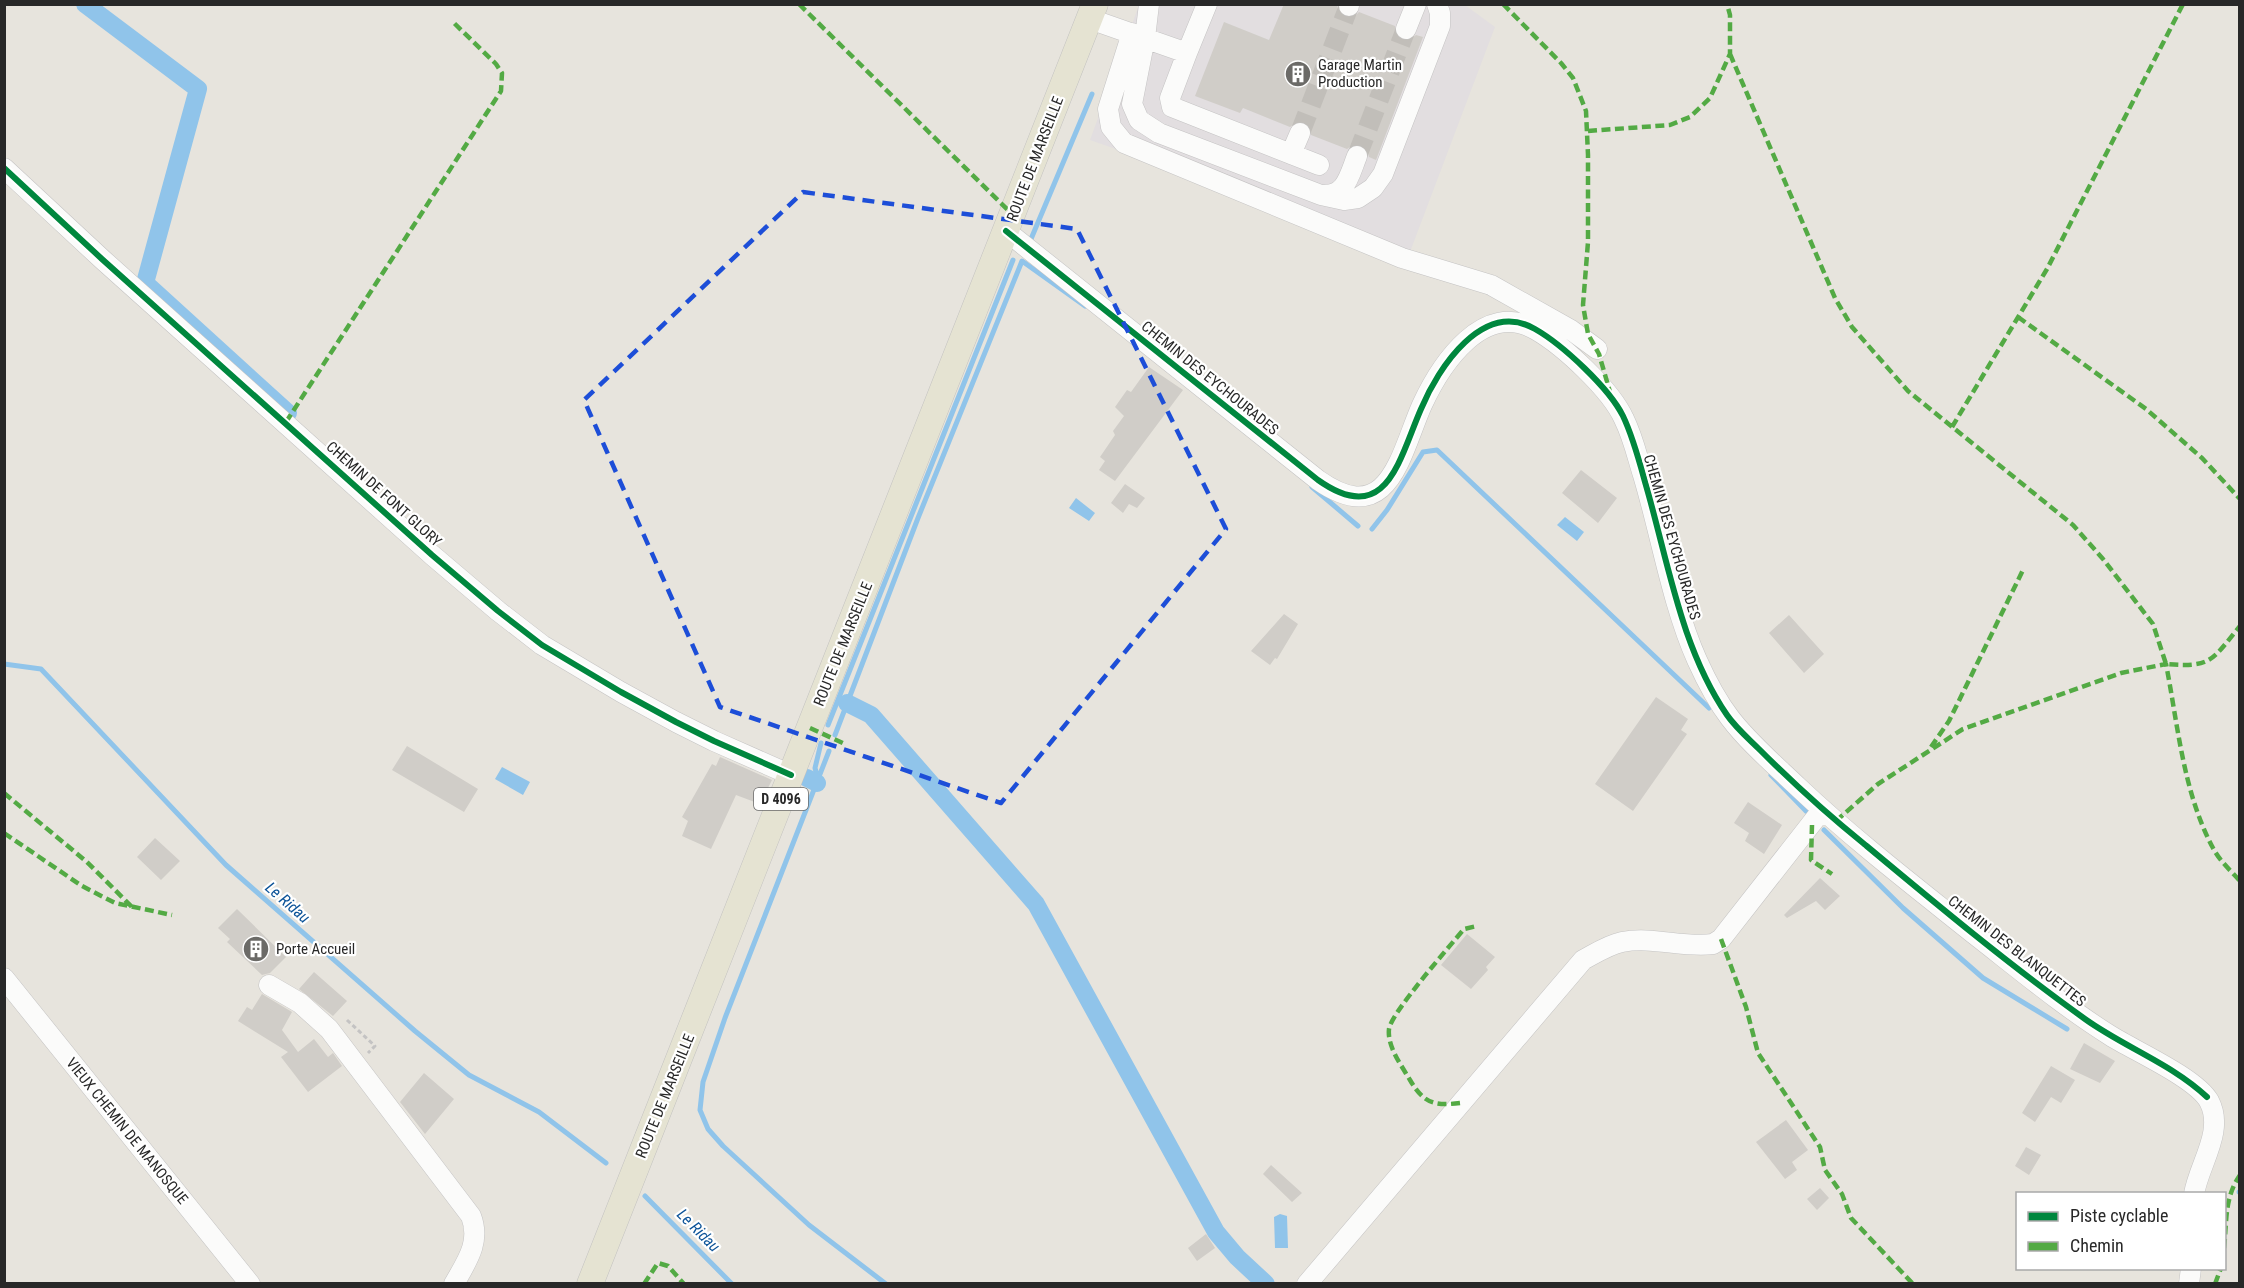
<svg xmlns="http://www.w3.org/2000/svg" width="2244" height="1288" viewBox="0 0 2244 1288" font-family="'Roboto Condensed',sans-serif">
<rect width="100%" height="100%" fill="#e7e4dd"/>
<path fill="#e2dee0" d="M1139 5H1465L1495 27 1410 252 1090 140Z"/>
<path fill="#90c4ea" d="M1076 498 1095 513 1089 521 1069 508Z
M1565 517 1584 532 1577 541 1557 525Z
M502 767 530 782 523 795 495 779Z
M1280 1214 1287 1216 1288 1248H1275L1274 1217Z"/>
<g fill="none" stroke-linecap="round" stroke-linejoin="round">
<path stroke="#90c4ea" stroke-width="5" d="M1031 239 1092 94
M1312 487 1358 526
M1372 529 1387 510 1423 452 1437 450 1709 708
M4 664 41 669 226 865 415 1031 469 1075 539 1112 606 1163
M828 725 1013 260
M835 735 918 518 1022 261 1085 306
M829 751 725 1018 703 1082 700 1110 708 1129 723 1146 809 1225 886 1284
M1771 775 1806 811
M818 779 815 768 821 743
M1824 830 1903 908 1983 978 2067 1029
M2239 1192H2240
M645 1196 732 1284"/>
<path stroke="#90c4ea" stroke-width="18" d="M85 4 198 89 145 283 288 413
M847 703 871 715 1036 904 1216 1232 1237 1257 1266 1284
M807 778 817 783"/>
</g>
<path fill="#d0cdc8" d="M1284 4H1337L1338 11 1344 17H1354L1359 12 1395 26 1396 36 1402 40 1408 41 1416 35 1423 37 1376 160 1369 157 1367 149 1361 145 1354 144 1347 149 1311 135 1310 126 1304 122 1298 121 1290 127 1243 108 1240 113 1195 96 1224 22 1269 40Z
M1149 367 1183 390 1115 481 1099 470 1105 461 1100 457 1115 435 1113 431 1124 416 1115 407 1127 390 1131 392Z
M1581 470 1617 498 1598 523 1562 493Z
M1125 484 1145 498 1137 508 1129 504 1123 513 1111 503Z
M1284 614 1298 624 1277 659 1275 658 1270 665 1251 651Z
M1789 615 1824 654 1804 673 1769 633Z
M1656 697 1688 719 1681 730 1687 734 1633 811 1595 784Z
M407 746 478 789 464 812 392 770Z
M720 757 772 780 760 804 736 795 711 849 682 836 688 821 682 817 712 764 716 766Z
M1748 802 1782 825 1764 854 1745 841 1749 833 1734 823Z
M155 838 180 861 161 880 137 857Z
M1820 878 1840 896 1825 910 1816 901 1787 918 1784 915Z
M237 909 286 957 270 973 262 975 227 942 230 939 218 928Z
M1467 934 1495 957 1486 967 1488 970 1471 989 1441 965Z
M314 972 347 1001 333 1016 299 989Z
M262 994 292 1012 282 1030 298 1052 314 1039 328 1057 333 1053 342 1066 308 1092 281 1057 288 1052 238 1021 247 1007 252 1010Z
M2084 1043 2115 1061 2100 1083 2070 1069Z
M2051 1066 2075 1080 2061 1103 2051 1097 2035 1122 2022 1113Z
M424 1073 454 1099 425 1134 400 1102Z
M1786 1120 1808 1150 1792 1162 1797 1170 1785 1179 1756 1142Z
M2026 1147 2041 1155 2029 1175 2015 1166Z
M1271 1165 1302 1193 1292 1202 1263 1174Z
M1820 1188 1829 1198 1817 1210 1807 1199Z
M1206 1234 1215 1248 1197 1261 1188 1248Z"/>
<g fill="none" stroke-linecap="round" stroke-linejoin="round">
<path stroke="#c1beb9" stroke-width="20" stroke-dasharray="20 10" stroke-linecap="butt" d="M1300 133 1349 6
M1357 156 1406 29"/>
<defs>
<path id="minor" d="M1149 4 1145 38 1132 104 1139 120 1159 133 1321 195 1344 200 1358 198 1373 188 1383 174 1440 26V13L1437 4
M1349 6V4
M1090 19 1187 53 1207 4
M1406 29 1416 4
M1132 33 1108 109 1111 127 1124 143 1402 258 1491 285 1571 330 1597 349
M1187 53 1170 98 1172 107 1319 165
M1291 154 1300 133
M4 168 103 260 432 555 498 611 542 645 621 692 676 722 714 741 791 775
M1321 195C1346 197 1349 176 1357 156
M1006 231 1318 480C1389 530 1400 455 1422 405 1441 364 1484 299 1536 330 1564 346 1611 390 1624 419 1633 437 1637 456 1643 475 1661 535 1672 604 1697 660 1706 680 1717 701 1730 718 1749 743 1775 765 1798 787 1853 839 1914 886 1974 934 2019 969 2063 1006 2111 1036 2135 1051 2196 1078 2209 1101 2225 1131 2199 1164 2194 1194
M4 978 250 1284
M269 985 300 1003 329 1029 471 1216C481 1242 467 1261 454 1284
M1307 1284 1583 960C1596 953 1608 945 1622 942 1652 936 1683 948 1713 944L1721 939 1822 810
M2189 1284 2191 1268"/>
<path id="major" d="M590 1284 1095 4"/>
</defs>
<use href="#minor" stroke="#c4c3c3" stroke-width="21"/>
<use href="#major" stroke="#c3c2c0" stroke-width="27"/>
<path stroke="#c4c3c3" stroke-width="3" stroke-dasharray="4.5 3" stroke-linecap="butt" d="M347 1020 375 1046 368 1053"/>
<use href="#minor" stroke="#fbfbfa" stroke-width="20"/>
<use href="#major" stroke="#e5e3d2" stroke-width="26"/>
<path stroke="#53aa44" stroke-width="4.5" stroke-dasharray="9 4.5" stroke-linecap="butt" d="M799 4 1013 215
M1503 4 1561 63 1573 78 1586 111 1588 155V242L1583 305 1588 334 1599 354 1610 392
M1730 54 1835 298 1852 327 1908 391 2073 525 2103 559 2153 624 2166 664C2212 668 2212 660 2240 626
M1588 131 1670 125 1690 117 1710 98 1730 54V15L1727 4
M2018 317 2146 409 2202 458 2240 499
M286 422 501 91 502 73 496 64 452 21
M1952 427 2047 269 2183 4
M810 728 845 744
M1931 747 1949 721 2024 568
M4 793 87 862 132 907
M1836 821 1878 784 1963 729 2121 673 2166 664C2178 725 2183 792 2213 848 2219 860 2231 871 2240 881
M1812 825 1811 860 1832 874
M4 833 82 886 115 903 172 915
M1721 939 1746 1007 1758 1053 1820 1147 1825 1170 1842 1194 1851 1218 1913 1284
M1460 1103C1435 1106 1424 1104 1410 1080 1402 1066 1387 1047 1389 1029 1391 1013 1450 946 1464 929L1477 926
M2224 1248C2227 1222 2224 1198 2240 1175
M644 1284 658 1263 668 1266 684 1284
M2215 1284 2221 1268"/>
<defs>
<path id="cycleway" d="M4 168 103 260 432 555 498 611 542 645 621 692 676 722 714 741 791 775
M1006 231 1318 480C1387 529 1399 459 1421 409 1438 368 1483 299 1535 329 1563 345 1609 388 1623 416 1633 437 1639 460 1645 482 1668 560 1680 646 1727 715 1736 728 1749 739 1760 750 1793 783 1827 814 1863 843 1935 903 2008 964 2085 1019 2124 1047 2172 1064 2207 1097"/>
</defs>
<use href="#cycleway" stroke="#fff" stroke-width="10"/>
<use href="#cycleway" stroke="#00873e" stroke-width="6"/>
</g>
<path fill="none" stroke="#1d4ed8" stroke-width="4.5" stroke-dasharray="12 8" stroke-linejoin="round" d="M803 192 1077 229 1226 529 1001 803 720 707 584 400Z"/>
<defs>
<symbol id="building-disc" viewBox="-11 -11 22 22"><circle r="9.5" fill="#6b6a67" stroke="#fff"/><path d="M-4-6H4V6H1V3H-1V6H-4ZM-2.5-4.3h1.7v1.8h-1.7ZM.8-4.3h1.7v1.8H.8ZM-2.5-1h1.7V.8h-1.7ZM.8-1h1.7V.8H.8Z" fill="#fff"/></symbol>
</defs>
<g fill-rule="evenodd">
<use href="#building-disc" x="1283" y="59" width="30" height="30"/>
<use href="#building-disc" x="241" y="934" width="30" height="30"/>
</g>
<g text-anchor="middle" stroke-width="4.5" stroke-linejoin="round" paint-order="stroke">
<rect fill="#fff" stroke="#686868" stroke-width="1.5" x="754" y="788" width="54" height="22" rx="4.5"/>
<g font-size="14" font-weight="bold" fill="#282828">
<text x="781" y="804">D 4096</text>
</g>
<g font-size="15" fill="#282828" stroke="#fff" text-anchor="start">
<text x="1318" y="70">Garage Martin<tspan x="1318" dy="17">Production</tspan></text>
<text x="276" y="954">Porte Accueil</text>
</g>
<g font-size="15" fill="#282828" stroke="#fff">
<text transform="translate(1035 159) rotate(-69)" y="5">ROUTE DE MARSEILLE</text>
<text transform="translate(1210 378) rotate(39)" y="5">CHEMIN DES EYCHOURADES</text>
<text transform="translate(384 494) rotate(42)" y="5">CHEMIN DE FONT GLORY</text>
<text transform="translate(1672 537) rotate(74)" y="5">CHEMIN DES EYCHOURADES</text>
<text transform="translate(843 644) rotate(-68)" y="5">ROUTE DE MARSEILLE</text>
<text transform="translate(2017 951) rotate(38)" y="5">CHEMIN DES BLANQUETTES</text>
<text transform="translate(665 1096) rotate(-68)" y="5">ROUTE DE MARSEILLE</text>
<text transform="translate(127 1131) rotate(51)" y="5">VIEUX CHEMIN DE MANOSQUE</text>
</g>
<g font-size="16" font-style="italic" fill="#0c5398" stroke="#fff">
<text transform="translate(288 902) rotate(41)" y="6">Le Ridau</text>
<text transform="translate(699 1230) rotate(45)" y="6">Le Ridau</text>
</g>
</g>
<rect width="2244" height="1288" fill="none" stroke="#282828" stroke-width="12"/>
<rect x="2016" y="1192" width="210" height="78" fill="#ffffff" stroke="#a9a9a9" stroke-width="1.5"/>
<rect x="2028" y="1212" width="30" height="9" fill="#00873e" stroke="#a9a9a9" stroke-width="1.5"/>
<text x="2070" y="1222" font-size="18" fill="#282828">Piste cyclable</text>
<rect x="2028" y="1242" width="30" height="9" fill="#53aa44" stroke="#a9a9a9" stroke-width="1.5"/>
<text x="2070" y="1252" font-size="18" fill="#282828">Chemin</text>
</svg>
